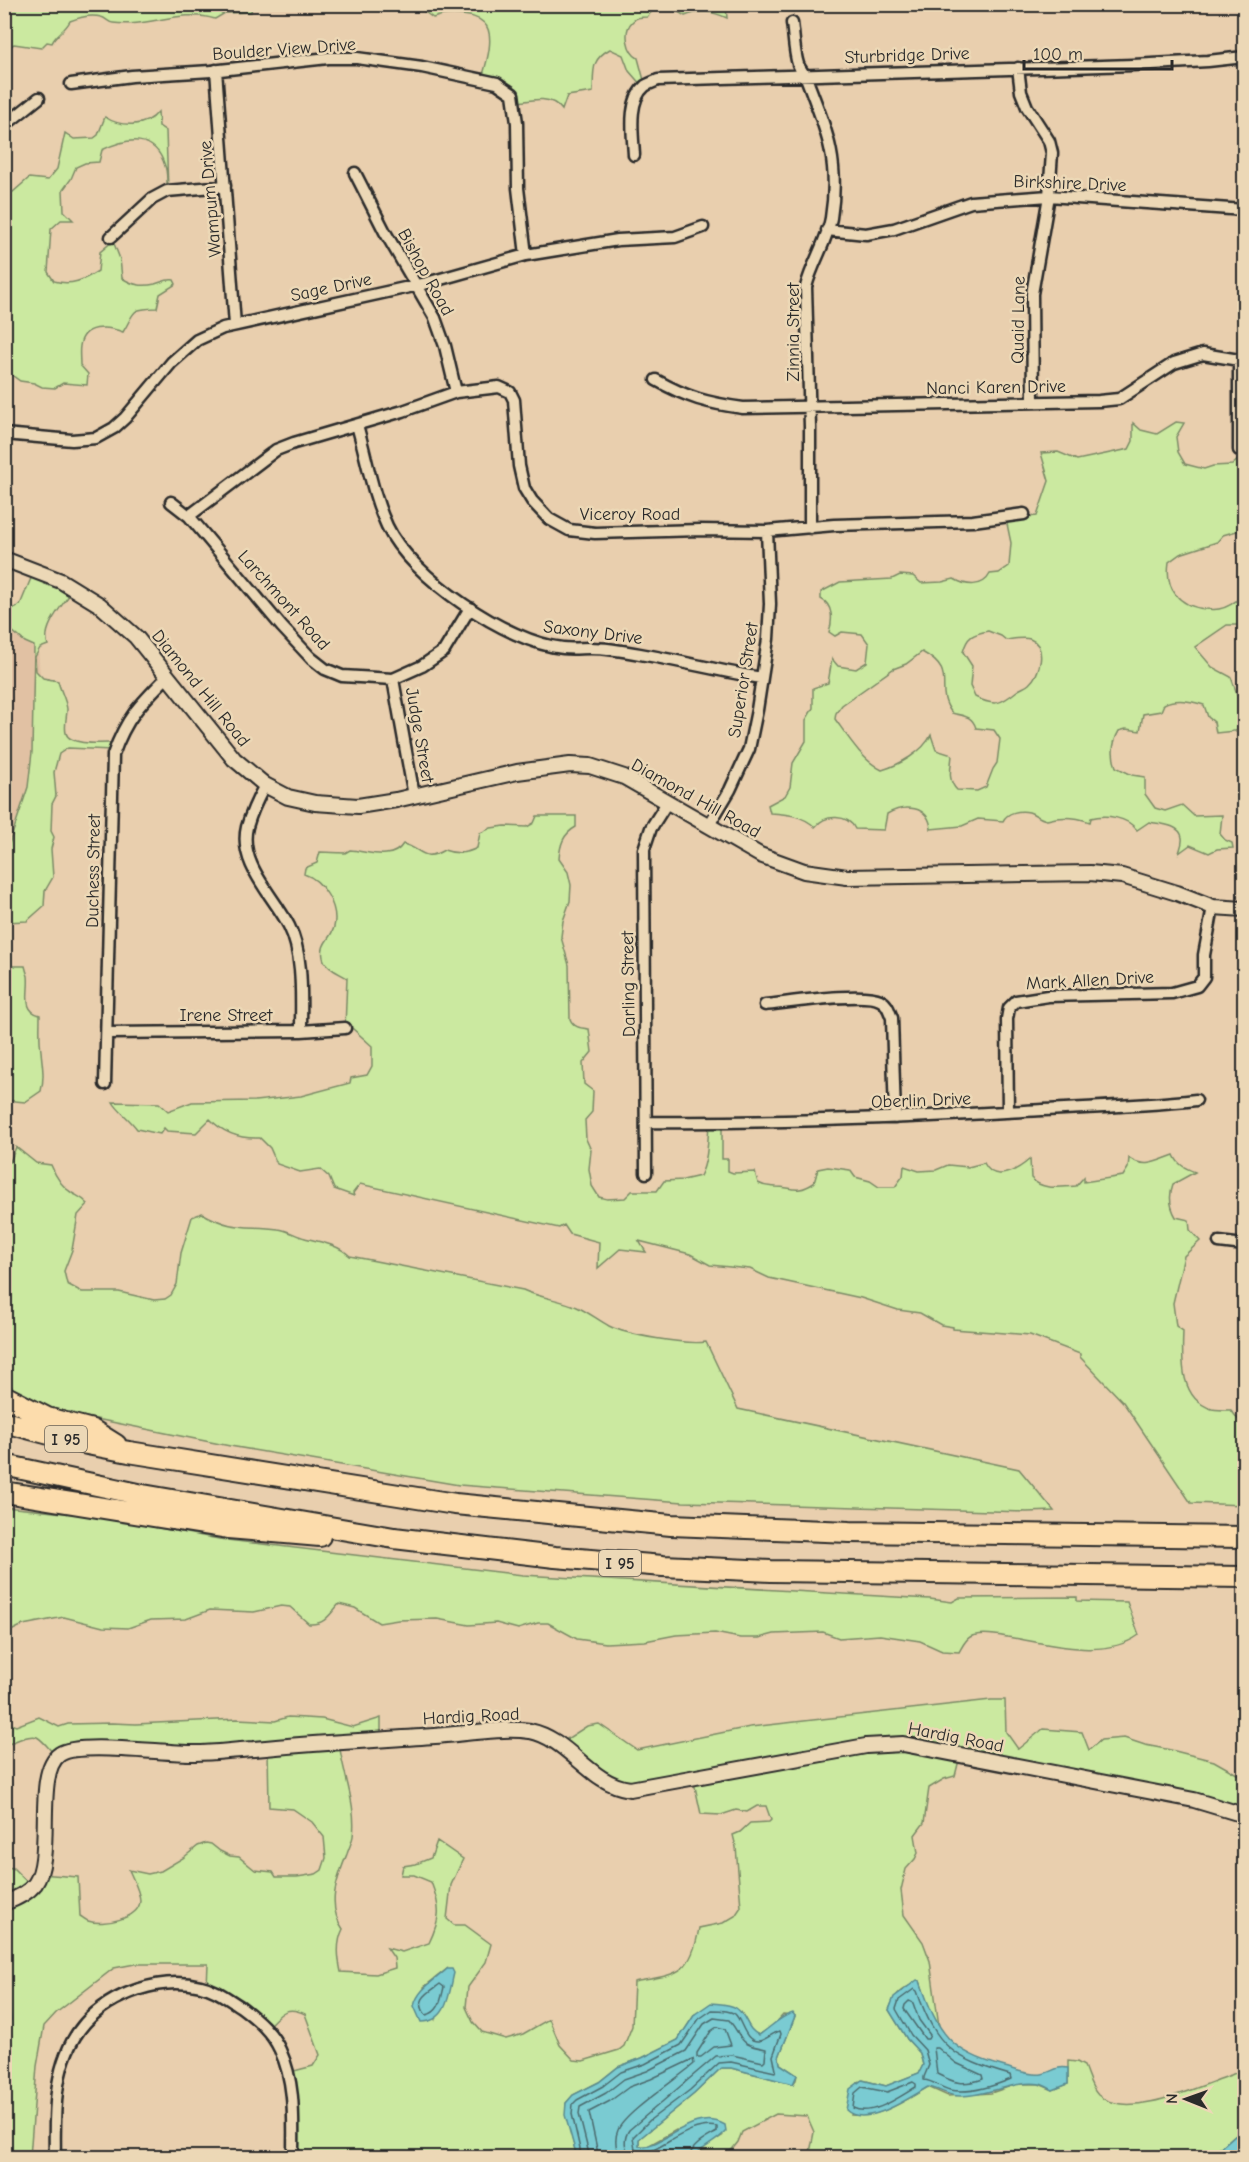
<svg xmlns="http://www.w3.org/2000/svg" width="1249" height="2162" viewBox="0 0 1249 2162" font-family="'Comic Neue',sans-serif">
<rect width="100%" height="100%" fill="#e9cfae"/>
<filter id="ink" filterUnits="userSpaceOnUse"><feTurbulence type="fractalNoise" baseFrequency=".0167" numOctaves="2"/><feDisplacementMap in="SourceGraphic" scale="12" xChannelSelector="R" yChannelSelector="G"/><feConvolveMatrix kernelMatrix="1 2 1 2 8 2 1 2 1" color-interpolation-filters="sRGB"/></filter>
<g filter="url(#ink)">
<path fill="#e1c1a3" d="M36 612 45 761 5 879V614Z"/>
<path fill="#cbe9a0" stroke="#7b8a66" stroke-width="1.5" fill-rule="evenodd" d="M5 4H252V5L251 12 225 13 215 19C181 8 148 28 113 23 109 23 106 18 101 17 90 14 80 17 70 21 65 31 56 34 52 43L47 42 41 48 14 44 5 49Z
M424 4H726L727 18C712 11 700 10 685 16L673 9 653 10 647 17C641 17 636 17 632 22 623 31 627 52 638 58L645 84 642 86 629 71 623 55 610 49C590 60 594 71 593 92L567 96 562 110C551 94 530 100 514 103L482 78C486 65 496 34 484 23 478 17 470 16 462 15 452 14 443 14 433 18L422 10Z
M158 112 159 126 166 131 168 190C166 183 168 173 165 166 155 133 127 138 102 150L99 162 85 163 76 167 71 179 63 190 64 211 73 220H61L51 229 48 272 54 281C71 286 84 280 98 271L100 252 113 241 120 259 122 278C133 285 142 287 155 284 162 282 167 279 174 280L176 284 160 294 157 308C129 309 136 311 123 332 107 326 83 324 80 346 79 352 80 359 80 365L88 374 87 385 63 383 55 388 42 387 34 383 20 381 5 370 4 192H13L29 178 48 180 57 169 65 133 74 139 94 138 98 135 105 117C120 127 146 128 158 112Z
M1176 422 1184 423 1176 437 1178 452 1185 464 1204 469 1213 466 1232 465 1238 460 1244 463V529L1223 535 1217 542 1180 554 1169 562C1165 588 1178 606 1205 609 1210 609 1214 610 1219 609 1229 607 1236 601 1244 595V625H1227L1195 647 1212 667 1231 677 1242 708 1244 730 1216 733 1214 722 1208 717 1204 705C1190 701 1177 698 1164 704L1161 711 1143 714 1140 731 1126 729 1119 731C1112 743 1111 754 1116 767L1132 775 1145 777V794L1155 808 1165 811 1182 805 1194 816 1222 815 1220 834 1225 840 1232 843 1233 848 1217 849 1209 853 1190 845 1179 853C1180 849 1183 843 1182 838 1181 824 1159 824 1149 822L1137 830C1127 817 1106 814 1091 818L1090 822C1076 817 1062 816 1047 820 1040 819 1035 814 1029 812 1020 810 1007 812 1003 821L978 819 962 826 931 829C929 805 904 804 887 814L884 830 855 829C848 814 825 814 815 827 802 815 786 814 770 813L768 805 785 796 790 787 793 763 806 741V720L813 708V688L828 683 832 659 838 666 856 669 867 662 869 644 862 634 842 632 835 636 829 632C833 620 833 605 821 599V592L840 582 892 579 900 575 913 576 921 583 942 582 954 579C966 586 983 588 990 574L999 573 1009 566 1011 543 1006 519 1037 516 1049 481 1041 453 1058 452 1077 460 1129 449 1133 441V423L1141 430 1157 434ZM988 631 1001 636 1006 640C1013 639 1024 637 1030 639 1048 646 1040 675 1029 684 1026 687 1021 688 1017 691 1001 704 995 707 975 697L970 686 972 666 963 652C967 636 973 634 988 631ZM922 652C960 673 932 687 952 713 963 716 972 715 976 728L994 730 1000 739 997 763 993 769 986 787 977 791 957 790C947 780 951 768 952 755L936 750 931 735C923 752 899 765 882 770 862 760 848 737 835 719L836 713 842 705 893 669 906 664Z
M34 571 72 591C63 605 41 628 48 645L40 648 35 657 36 671 43 678 58 681C60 690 66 700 67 709 67 717 64 725 66 733 69 746 103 743 115 743L112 750 68 748 59 754 54 772 56 796 52 804 51 831 54 837 51 849 53 877 45 891 44 906 27 921 5 922 4 859 28 787 32 752 34 646 25 642 5 625V608H14L20 605Z
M537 816H576V827C563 834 560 845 559 859L568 872 571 885 570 901 563 921 561 937 569 965 570 1019C574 1028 581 1028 589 1029L592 1052 583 1063 584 1084 593 1091 592 1112 585 1120 586 1139 591 1150 589 1169 592 1186 599 1197 607 1199 625 1198 632 1191H657L664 1181 683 1180 700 1176C708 1162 708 1138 709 1122H722V1159H728V1171L733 1173 755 1172 758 1183C765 1187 768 1186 776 1187 793 1187 797 1194 814 1183L818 1169 828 1167 850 1170 855 1177 870 1181 879 1187H895L903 1176 904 1166 919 1171 936 1170 948 1165 968 1167 984 1163C994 1184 1018 1170 1030 1159L1031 1178C1042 1191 1061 1187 1076 1186L1084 1177V1182L1123 1176 1128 1168 1129 1158C1146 1169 1156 1161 1174 1155 1178 1165 1185 1168 1195 1172L1173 1184C1169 1195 1170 1207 1176 1217L1189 1220 1190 1230 1200 1241 1184 1256 1173 1303 1176 1326 1183 1331C1182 1359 1179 1399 1212 1409 1218 1410 1225 1410 1231 1410L1244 1427V1505L1191 1503 1123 1402 1080 1357V1354L1030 1335 953 1329V1327L941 1325 920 1313 898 1310 861 1298 769 1278 750 1269 710 1265 690 1254 639 1241 646 1252 620 1249 598 1268 599 1242 570 1234 564 1225 559 1228 360 1184 353 1193 354 1196 334 1189 329 1177 320 1169 300 1172 277 1164 270 1148 260 1138C240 1139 224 1134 210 1119L196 1133 167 1131 164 1128 160 1134 137 1129C130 1119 118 1111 113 1102L159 1103 168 1111 192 1102 255 1101 301 1096 350 1083 351 1078 367 1075 372 1066V1046L353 1029 345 1028 347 978C339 973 324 967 323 957 320 943 331 939 334 927 339 907 323 880 304 874L305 868 317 863 320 852 345 853 350 850C367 851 392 862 403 844 421 848 423 863 444 850 455 854 466 854 477 848L480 833 491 828 505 826 527 827 534 823Z
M5 966H25C26 970 27 973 28 976 30 991 21 1011 40 1015 40 1027 39 1039 41 1051 42 1065 45 1076 41 1091L25 1102 5 1100Z
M16 1147 36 1163 51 1165C55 1175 62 1187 72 1193 79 1197 82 1197 88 1204L78 1215 72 1250 64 1271 67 1284 82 1292H119L154 1300 165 1299 171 1295 177 1284 181 1253 192 1217 202 1213C232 1231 247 1225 278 1229 288 1230 296 1236 305 1238 322 1242 338 1245 350 1256L523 1290C540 1298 559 1299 577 1307 588 1312 598 1320 609 1326 627 1335 686 1345 706 1342L738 1409 1019 1469 1054 1511 1027 1512 683 1502 459 1485 230 1446 27 1405 5 1396 4 1160 10 1162Z
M5 1507 93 1516 219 1539 523 1575 930 1599 952 1602 959 1598 1077 1597V1601L1127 1602 1139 1635C1103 1661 1048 1643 1007 1637 997 1635 980 1632 970 1637 965 1640 962 1647 959 1652L942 1651 920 1641 880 1635 839 1638 823 1632 774 1634 759 1638H740L715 1633 676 1635 645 1641 606 1643 577 1639 548 1623H538L518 1629 496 1623 469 1625 437 1619 398 1620 379 1623 355 1608 339 1604C329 1616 324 1625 309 1624L290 1607 281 1606 254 1612 210 1610 186 1619 151 1620 128 1628 103 1627 64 1617 23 1625 5 1634Z
M991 1700H1005L1006 1732 1018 1749 1043 1729 1082 1732 1089 1750 1101 1740 1124 1738 1145 1745 1171 1750 1214 1761 1244 1778V1815L960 1756 955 1776 944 1779 929 1788 924 1823 915 1835 918 1853 915 1859 906 1869 901 1890 904 1915 923 1942 930 1961 939 2026 931 2014 920 1981C902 1989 896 1991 889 2010L907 2039 920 2053 923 2065 919 2073 886 2086 863 2080 858 2082 851 2115C881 2118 904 2101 928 2087L948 2096 991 2093 1017 2084H1039L1053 2090 1068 2084V2061L1077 2062 1084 2066C1088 2075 1091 2088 1098 2095 1128 2121 1199 2086 1231 2075L1244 2069V2131L1235 2135 1210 2157 809 2158 814 2132 807 2116 776 2114 742 2132 738 2142 726 2157H694L705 2146 722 2136 676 2130 646 2147 639 2146V2139L694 2094 721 2068H731L793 2084 796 2080 797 2075 780 2064 779 2057 795 2016 783 2015 773 2026 759 2035 752 2032 741 2012 695 2014 678 2040 642 2058 618 2067 599 2082 573 2095 566 2103V2115L577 2157H293L290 2072 313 2066 320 2055 305 2014C285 2004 280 2015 265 2029L207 1986 208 1964H135L114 1968 56 2013 44 2026 37 2066 30 2157H5V1867L13 1868 30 1885 40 1874 78 1877 80 1916C82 1917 87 1921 88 1921 103 1926 139 1919 140 1901 140 1892 133 1879 129 1870L148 1874 161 1871 183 1858 198 1846 206 1843 211 1844 220 1851 230 1856 239 1857 255 1870 273 1872 276 1877H297L316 1874 322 1870 326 1858 324 1837 312 1822 293 1809 269 1807 268 1749 55 1755C50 1750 44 1741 37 1737 30 1734 10 1742 5 1747V1722L16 1726 39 1717 59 1727 68 1724 112 1723 136 1724 237 1719 275 1721 288 1717 322 1719 353 1727 381 1718V1738L339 1743C343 1774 357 1805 353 1836 352 1842 349 1848 347 1854 337 1879 326 1905 343 1929 336 1943 338 1958 341 1972L376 1974 395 1968 394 1958 387 1948 402 1952 429 1943C441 1918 441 1908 431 1882L414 1875H401L403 1866 416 1864 431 1858 437 1841 463 1859 451 1885 447 1919 454 1925H465L491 1944 486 1962 468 1987 466 2007 473 2022 482 2032 506 2039 523 2034 549 2019 560 2045 574 2060 583 2061 619 2050 624 2046 632 2026 634 1982C677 1974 691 1976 699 1928L723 1923 735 1916 741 1907 736 1847 733 1835 740 1832 750 1823 769 1822 771 1820 766 1806H757L747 1812 736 1810 721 1815 701 1814 694 1782 632 1788 556 1746 587 1726 599 1724 637 1750 750 1727ZM447 1969 435 2019 424 1987Z"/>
<path fill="#7acbd2" stroke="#5a8b8f" stroke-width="1.5" d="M447 1969H452L454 1973C449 1993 448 2022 421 2022L414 2006C418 1989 434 1981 447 1969Z
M917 1980 920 1981C938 2034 950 2052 1005 2067 1016 2070 1031 2076 1042 2074 1053 2072 1055 2066 1068 2068V2084L1053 2090C1049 2088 1044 2085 1040 2084 1017 2079 985 2097 960 2096 947 2096 940 2089 928 2087 910 2097 865 2129 846 2110L850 2089 862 2080 886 2086 919 2073 923 2065 920 2053 907 2039 889 2010 894 1997Z
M711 2003C719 2004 730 2004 736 2008 747 2015 746 2030 759 2035 770 2028 780 2016 793 2013L795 2016 779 2057 780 2064 797 2075 793 2084 731 2068H721L694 2094 639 2139V2146C661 2150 693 2107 725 2125L726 2131C717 2142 702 2147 694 2157H577L565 2115 566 2103 573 2095 599 2082 618 2067 642 2058 678 2040 695 2014Z
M1244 2131V2157H1210L1235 2135Z"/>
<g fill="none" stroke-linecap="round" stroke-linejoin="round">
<path stroke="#4b6b6e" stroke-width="1.5" d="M440 1984 444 1987C441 1999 440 2012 426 2015 414 1999 428 1993 440 1984Z
M914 1989 917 1991C936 2047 954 2059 1010 2075L1011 2079C994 2086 969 2094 950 2090 941 2088 934 2081 924 2080V2077L929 2065 925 2050 911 2035 896 2009 899 2000Z
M909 2001 913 2003 919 2020 930 2035 928 2039H925L904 2009 905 2005Z
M717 2027 725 2029 731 2045 714 2047 701 2057H697V2053L711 2031Z
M934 2048H938L956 2063 982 2075 983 2079C962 2086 955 2083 937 2074Z
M913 2082 916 2084V2087C899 2097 872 2117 853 2108L855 2093 862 2087 887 2092Z
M582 2158 572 2114 573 2104 577 2100 603 2086 621 2072 645 2064 681 2045 699 2019 712 2010C718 2010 729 2010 735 2014 743 2022 744 2042 759 2041 767 2040 773 2032 780 2031L781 2034 773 2056 776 2070 775 2072 731 2062 719 2063 690 2090 650 2120 633 2137 635 2150 647 2153C669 2144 692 2122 717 2127V2132C707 2138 691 2145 689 2158
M590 2158 579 2114 580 2107 606 2093 624 2079 647 2071 686 2051 704 2024 714 2018 729 2020C745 2040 737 2044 766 2049L765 2060 763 2062 732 2055 716 2056 629 2130C623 2139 624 2151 633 2158
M599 2158 589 2112 610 2101 629 2087 651 2079 693 2059 694 2064C677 2079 625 2113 618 2130 614 2139 616 2149 620 2158"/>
<path stroke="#5a8b8f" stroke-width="3" d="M4 1996 8 1997 10 2020 4 2032"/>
<defs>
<path id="minor" d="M792 23C794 36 794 52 798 64 800 70 805 74 807 80 827 132 840 161 831 218 827 242 812 263 806 287L810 427V528
M1018 68 1021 92 1027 107 1049 141 1052 153 1049 196 1032 294 1033 402
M216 70 235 325
M71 84 132 76 211 71 328 58H357L422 67 497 83 513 94 517 123 518 188 526 255
M4 126 39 98
M634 155C633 135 627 101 645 86 648 84 654 82 658 80L1133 65 1208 61 1244 57
M355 173 385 232 435 318 445 346 456 392
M827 230 866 234 894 229 971 202 1049 196 1244 210
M111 237 152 199 167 191 225 186
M1239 360V450
M656 380C688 398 707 403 743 408L1099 401 1119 399 1174 363 1203 354 1239 360
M357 425C367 459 372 494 387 526 410 576 508 643 563 648 572 649 581 648 590 648 606 648 624 651 640 654 680 661 721 671 761 678
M4 434 72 440 96 438 114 428 125 418 172 362 197 340 223 328 423 284 526 255 618 240 675 237 703 227
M171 502 189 516 282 627 311 658 325 669 342 676 393 679 422 666 444 651 470 608
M189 516 276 450 294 443 403 411 456 392 499 387 510 392 514 400 519 466 524 488 532 501 549 519 569 530 595 533 700 530 767 531 834 525 973 521 1024 514
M393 679 414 796
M265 785C258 798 251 812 247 827 238 864 274 896 289 926 304 955 301 999 301 1031
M709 825 730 790 749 749 757 710 768 639 770 604 767 531
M765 1005C787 1003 863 991 880 1000 888 1004 889 1011 892 1018L895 1118
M107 1033 301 1031 345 1028
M105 1084 113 755C126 718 140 704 167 677
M1008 1112 1007 1019 1009 1008 1016 1001 1048 996 1172 993 1197 986 1204 977V955L1213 907
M646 1122C766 1123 886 1119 1006 1112 1070 1108 1133 1107 1196 1100
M646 1173 644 849 651 828 668 801
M1219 1242 1244 1245
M55 2158C54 2113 53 2059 85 2023 112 1993 161 1976 201 1986 216 1989 228 1999 241 2007 257 2019 272 2032 280 2050 296 2084 293 2122 293 2158"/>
<path id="tertiary" d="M4 559 61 581 100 605 136 637 234 759 265 785 288 797 315 803 358 806 396 800 517 772 570 765 590 766 624 777 760 855 804 871 847 877 1090 873 1122 876 1177 893 1213 907 1244 909
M4 1903C16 1899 27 1894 35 1884 55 1856 33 1772 60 1754 78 1741 168 1754 195 1753 215 1753 234 1750 254 1749 314 1743 375 1740 435 1736 463 1734 503 1727 530 1731 570 1739 589 1784 630 1789L866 1746 903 1744 1194 1800 1244 1815"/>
<path id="motorway" d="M4 1396 47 1418 92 1430 116 1445
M4 1422 87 1444 129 1452 455 1504 671 1525 850 1532 1244 1537
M4 1465 143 1495 394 1538 555 1557 663 1566 771 1571 1244 1577
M4 1492 228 1528 320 1536"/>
</defs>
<use href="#minor" stroke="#2b2b2b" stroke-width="15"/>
<use href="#tertiary" stroke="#2b2b2b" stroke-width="18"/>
<use href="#motorway" stroke="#2b2b2b" stroke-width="24"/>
<use href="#minor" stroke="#ecd8b6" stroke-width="10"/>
<use href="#tertiary" stroke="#ecd8b6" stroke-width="14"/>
<use href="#motorway" stroke="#fcdcac" stroke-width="20"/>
</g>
</g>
<g text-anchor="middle" stroke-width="5" stroke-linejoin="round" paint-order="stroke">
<g fill="#ecd8b6" stroke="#655f55" stroke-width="1.5">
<rect x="45" y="1426" width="42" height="26" rx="4.5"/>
<rect x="599" y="1550" width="42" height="26" rx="4.5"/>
</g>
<g font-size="16" font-weight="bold" fill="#2b2b2b">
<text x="66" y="1445">I 95</text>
<text x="620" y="1569">I 95</text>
</g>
<g font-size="18" fill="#2b2b2b" stroke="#ecd8b6">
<text transform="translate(284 49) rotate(-4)" y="6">Boulder View Drive</text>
<text transform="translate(907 55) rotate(-2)" y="6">Sturbridge Drive</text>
<text transform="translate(1070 183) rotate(2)" y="6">Birkshire Drive</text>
<text transform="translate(210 199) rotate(-95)" y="6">Wampum Drive</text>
<text transform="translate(426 272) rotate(61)" y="6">Bishop Road</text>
<text transform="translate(331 287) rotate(-12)" y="6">Sage Drive</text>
<text transform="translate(1018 320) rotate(-89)" y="6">Quaid Lane</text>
<text transform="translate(793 332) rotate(-90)" y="6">Zinnia Street</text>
<text transform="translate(996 387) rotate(-1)" y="6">Nanci Karen Drive</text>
<text x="630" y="520">Viceroy Road</text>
<text transform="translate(284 600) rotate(48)" y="6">Larchmont Road</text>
<text transform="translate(593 632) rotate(7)" y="6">Saxony Drive</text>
<text transform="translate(743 680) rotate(-81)" y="6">Superior Street</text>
<text transform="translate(201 688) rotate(51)" y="6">Diamond Hill Road</text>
<text transform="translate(420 735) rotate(80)" y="6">Judge Street</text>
<text transform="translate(696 798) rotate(29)" y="6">Diamond Hill Road</text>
<text transform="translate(93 871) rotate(-89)" y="6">Duchess Street</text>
<text transform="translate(1090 980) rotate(-3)" y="6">Mark Allen Drive</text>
<text transform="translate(628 984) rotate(-91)" y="6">Darling Street</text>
<text x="226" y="1021">Irene Street</text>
<text transform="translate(921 1100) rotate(-2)" y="6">Oberlin Drive</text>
<text transform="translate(471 1716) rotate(-3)" y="6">Hardig Road</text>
<text transform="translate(956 1737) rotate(11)" y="6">Hardig Road</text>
</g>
</g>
<rect width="1249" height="2162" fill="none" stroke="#ecd8b6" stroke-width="24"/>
<rect x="12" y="12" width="1225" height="2138" fill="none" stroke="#2b2b2b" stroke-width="2" filter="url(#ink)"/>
<g transform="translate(1186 2099) rotate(271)" stroke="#ecd8b6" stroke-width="4.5" paint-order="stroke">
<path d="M0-4.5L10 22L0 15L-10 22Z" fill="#2b2b2b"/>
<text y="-9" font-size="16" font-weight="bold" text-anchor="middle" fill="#2b2b2b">N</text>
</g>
<path d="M1024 60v9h148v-9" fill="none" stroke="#2b2b2b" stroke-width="3"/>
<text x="1033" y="60" font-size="18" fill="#2b2b2b" stroke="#ecd8b6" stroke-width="4.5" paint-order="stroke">100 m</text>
</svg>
